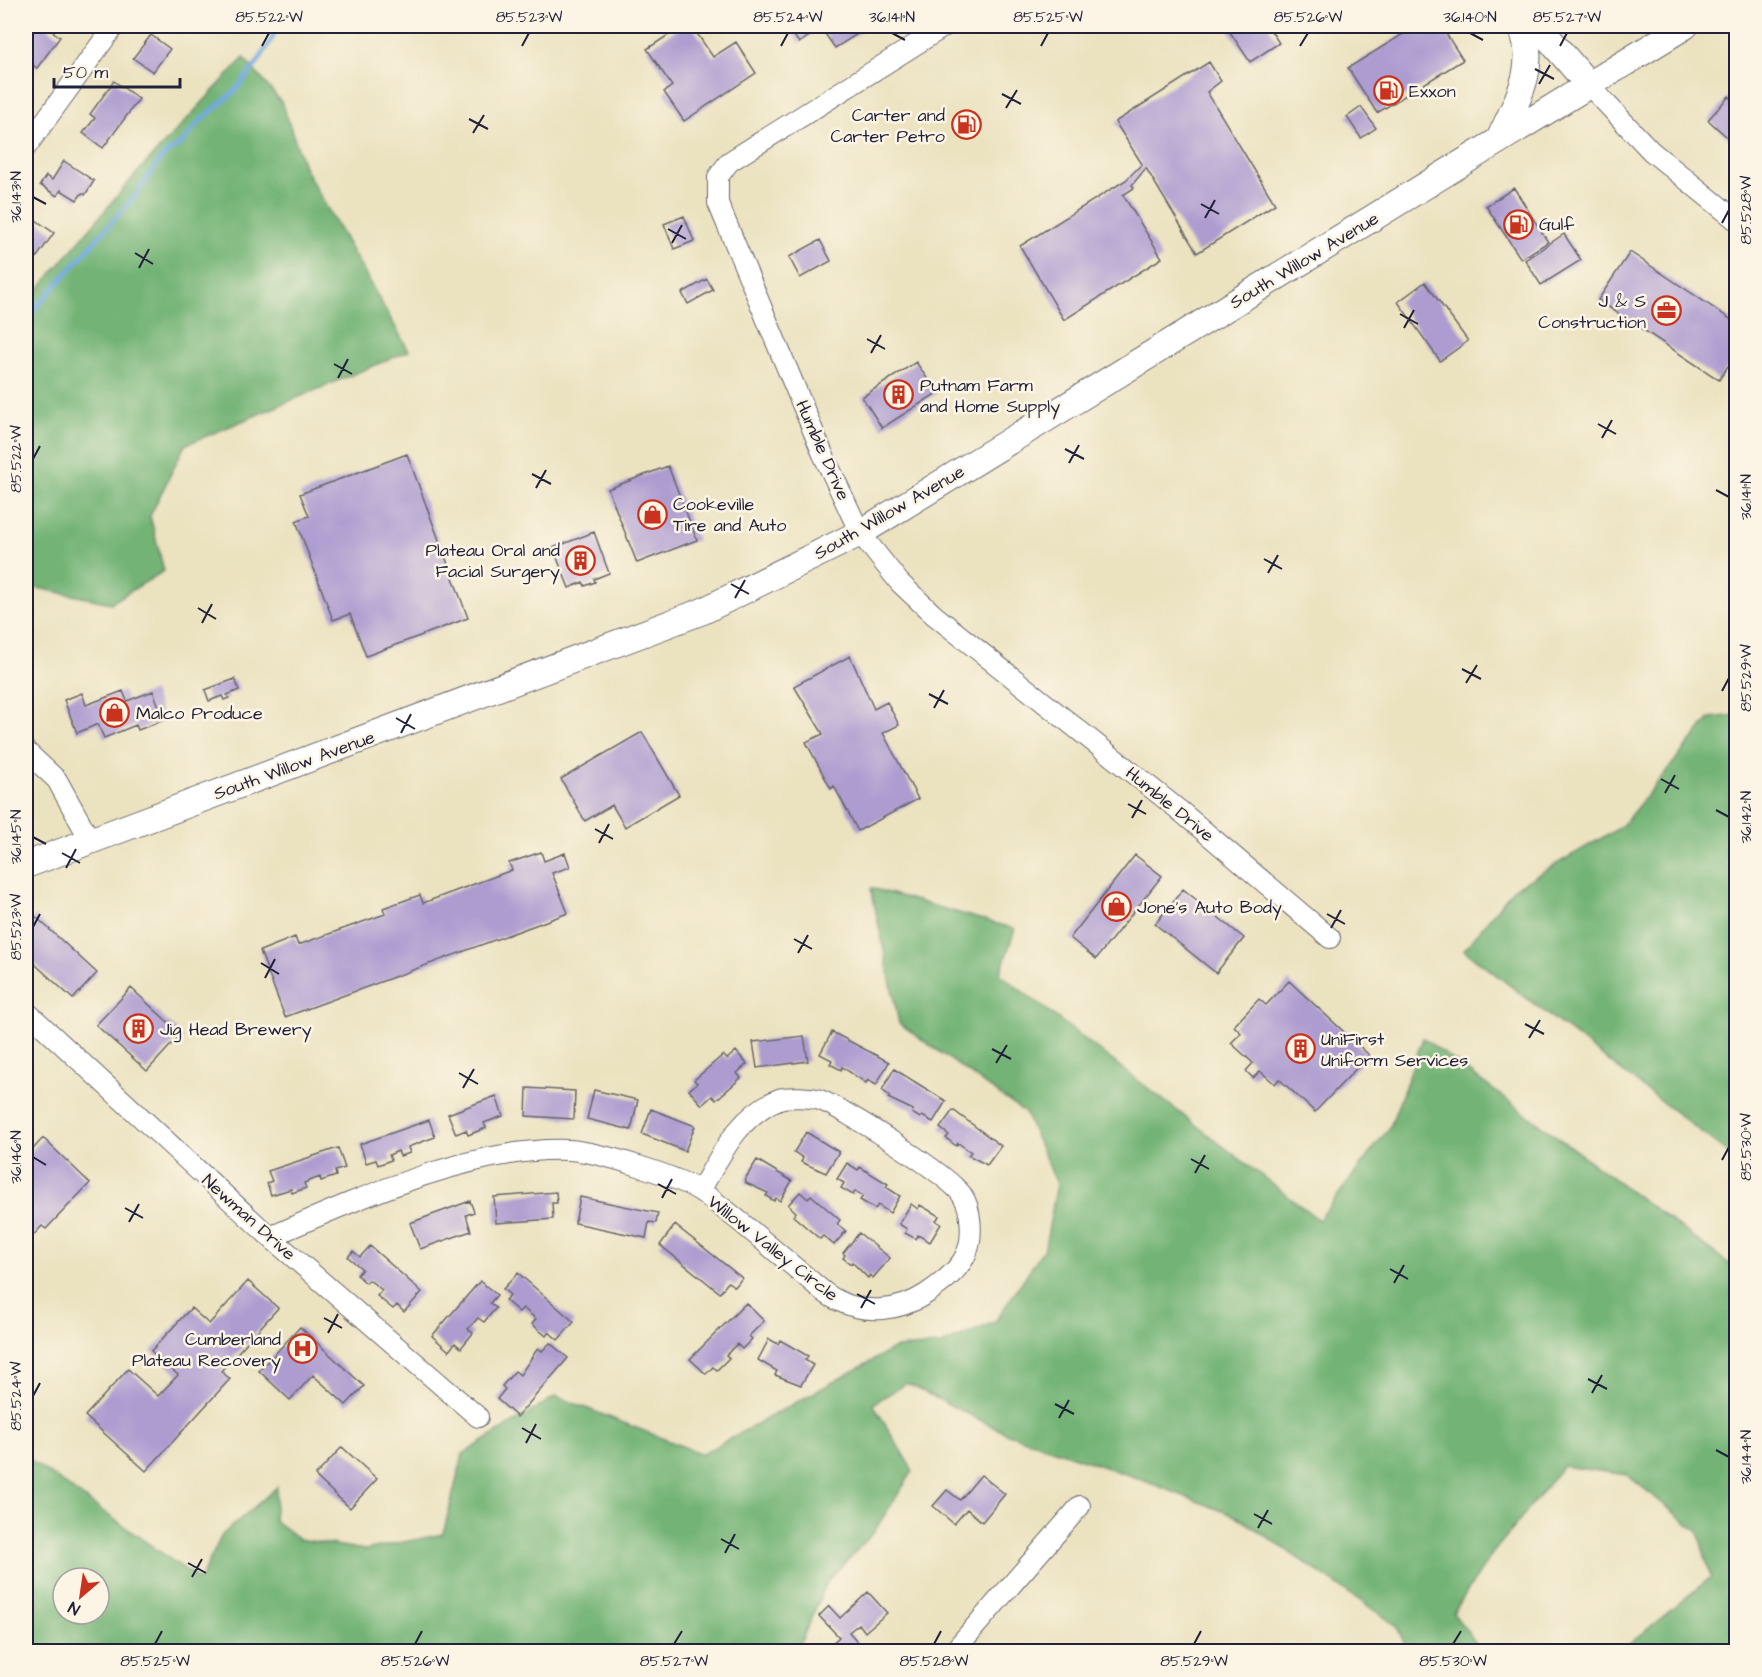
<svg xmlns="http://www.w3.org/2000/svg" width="1762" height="1677" viewBox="0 0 1762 1677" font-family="'Architects Daughter',sans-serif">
<rect width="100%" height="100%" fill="#fcf5e5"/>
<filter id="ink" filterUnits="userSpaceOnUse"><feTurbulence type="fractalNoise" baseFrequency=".0167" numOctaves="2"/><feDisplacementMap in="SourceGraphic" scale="12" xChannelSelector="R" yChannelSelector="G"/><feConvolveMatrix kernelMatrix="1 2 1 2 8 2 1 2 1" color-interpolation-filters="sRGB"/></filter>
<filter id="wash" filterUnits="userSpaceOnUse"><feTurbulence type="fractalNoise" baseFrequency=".008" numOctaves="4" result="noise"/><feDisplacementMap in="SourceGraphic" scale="24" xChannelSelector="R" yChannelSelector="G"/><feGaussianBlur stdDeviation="1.35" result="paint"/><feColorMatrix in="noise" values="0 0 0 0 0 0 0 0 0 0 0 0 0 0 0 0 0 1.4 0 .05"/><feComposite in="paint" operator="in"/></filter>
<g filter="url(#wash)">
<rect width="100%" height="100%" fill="#ebe2c0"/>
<path fill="#73b476" stroke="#4a6b58" stroke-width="1.5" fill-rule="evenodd" d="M244 58 282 103 305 169 409 351 185 445 150 516 164 571 111 603 28 586 26 585V304L135 175Z
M1736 715V1159L1464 950 1513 889 1621 827 1710 718Z
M871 888 1015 929 1000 974 1319 1220 1390 1127 1423 1038 1736 1269V1651H1621L1711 1577 1698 1532 1627 1475 1563 1466 1492 1554 1453 1613 1482 1651H1407L1397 1626 1238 1517 1137 1478 1008 1434 906 1383 873 1404 913 1471 873 1533 827 1582 797 1651H26V1457L200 1580 222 1535 277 1487 274 1520 299 1539 365 1550 443 1534 463 1454 556 1396 702 1454 895 1348 942 1345 995 1322 1045 1247 1057 1184 1025 1113 899 1023ZM63 1578H99V1614H63Z"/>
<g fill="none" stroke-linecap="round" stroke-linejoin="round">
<path stroke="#6ba6db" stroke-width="5" d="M26 319 135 196 162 157 183 142 201 120 234 92 258 62 273 37V26"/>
</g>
<g id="blocks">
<path fill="#ad9cd0" d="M33 26H45L60 37 37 68 30 63 26 68V35Z
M682 26H692L713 57 736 42 756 73 684 121 664 92 672 86 647 49Z
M787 26H870L835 48 821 28 799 43Z
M1226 26H1268L1279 43 1250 62Z
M1416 26H1441L1463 60 1377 113 1348 68Z
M151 35 170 49 153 72 133 58Z
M1209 62 1221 81 1207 92 1275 204 1197 253 1146 168 1132 185 1134 188 1123 195 1162 258 1064 320 1020 246 1126 180 1142 164 1115 122Z
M114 81 139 99 103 148 83 133 95 118 90 114Z
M1729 96 1736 102V145L1708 120Z
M1361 107 1376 128 1361 138 1347 117Z
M64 161 94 181 85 195 82 193 77 200 61 190 57 196 40 185 46 176 52 180Z
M1514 188 1548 242 1521 259 1486 206Z
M26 213 54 233 27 271 26 269Z
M684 216 694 241 674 249 664 224Z
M1564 234 1581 260 1541 285 1525 260Z
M820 240 831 261 800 278 789 257Z
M1630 252 1736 323V372L1728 366 1719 380 1598 300Z
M707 279 713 290 688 304 682 293Z
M1425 282 1468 341 1440 361 1398 302Z
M916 362 937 393 882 428 862 397Z
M407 454 468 618 366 656 350 614 333 620 296 521 309 516 300 494Z
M668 466 697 540 637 563 608 489Z
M594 532 609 573 594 579 595 582 585 586 583 582 569 588 553 548Z
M850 656 874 709 887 702 899 725 883 733 918 799 858 831 834 786 831 789 806 742 823 734 794 686Z
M235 679 239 690 227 695 229 698 224 700 222 696 209 701 205 690Z
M123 691 127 701 153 691 164 720 138 730 136 725 104 738 98 724 77 733 64 700 82 693 86 705Z
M642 732 679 795 625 827 612 805 585 821 561 779Z
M541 852 544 861 565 853 570 867 552 873 568 913 285 1017 260 951 295 937 298 945 385 914 383 908 420 895 423 903 512 870 509 863Z
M1135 855 1162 876 1096 959 1070 938Z
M1183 889 1244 938 1216 973 1155 924Z
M35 916 97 973 73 999 26 956V926Z
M1289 981 1369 1055 1315 1112 1279 1079 1275 1084 1260 1071 1253 1078 1246 1071 1253 1063 1231 1043 1241 1033 1234 1026 1259 999 1266 1005Z
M131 988 181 1034 147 1071 96 1025Z
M832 1032 889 1062 876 1085 868 1080 866 1083 842 1067 841 1070 830 1064 832 1060 820 1054Z
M804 1036 808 1061 757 1068 753 1042Z
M736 1051 747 1064 737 1073 741 1078 716 1100 712 1096 702 1105 689 1090 697 1083 694 1080 723 1055 727 1059Z
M894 1069 946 1101 933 1122 922 1116 920 1118 912 1113 913 1110 888 1098 890 1096 882 1090Z
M527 1088 575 1091 574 1119 526 1116Z
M594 1090 638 1100 631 1130 587 1119Z
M496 1096 503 1116 484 1123 486 1128 468 1135 466 1130 456 1134 448 1114Z
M651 1109 695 1126 685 1151 642 1134Z
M953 1110 1001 1146 987 1165 968 1155 971 1152 958 1143 956 1146 946 1138 949 1135 940 1128Z
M429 1120 435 1137 408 1147 410 1153 400 1156 398 1151 389 1155 391 1160 378 1165 376 1160 366 1163 360 1144Z
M806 1132 839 1152 826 1173 801 1162 803 1158 794 1152Z
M43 1138 90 1183 46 1229 42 1226 26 1243V1157Z
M338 1148 345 1168 335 1171 336 1176 321 1181 320 1177 304 1183 306 1188 292 1193 291 1189 271 1195 267 1183 272 1181 268 1171Z
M757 1160 792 1181 780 1201 776 1198 774 1201 766 1196 768 1193 746 1183 745 1179Z
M847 1163 858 1170 860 1167 888 1184 886 1187 900 1196 890 1213 878 1205 875 1209 860 1200 863 1196 855 1191 853 1195 841 1188 844 1183 837 1179Z
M556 1192 557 1203H552L553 1219 496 1223 494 1197Z
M800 1192 808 1199 811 1195 840 1220 837 1224 846 1231 834 1245 823 1236 820 1239 793 1216 796 1212 788 1205Z
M580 1197 658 1213 656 1223 649 1222 646 1238 575 1223Z
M470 1201 474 1212 466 1215 471 1231 420 1249 410 1223Z
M911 1204 918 1209 920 1205 939 1216 936 1221 941 1224 930 1242 918 1235 916 1239 905 1233 907 1229 899 1224Z
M675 1225 742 1278 735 1287 728 1282 720 1293 660 1245Z
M859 1233 890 1258 873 1278 870 1275 868 1278 852 1262 851 1264 843 1258 845 1255 843 1253Z
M370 1246 422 1292 404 1312 397 1305 393 1309 377 1296 382 1290 369 1280 366 1283 357 1275 362 1269 348 1257 353 1251 360 1257Z
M518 1273 574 1322 558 1340 549 1332 546 1336 532 1324 536 1319 523 1308 519 1312 505 1300 510 1295 503 1289Z
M248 1281 278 1308 221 1371 230 1379 146 1471 85 1416 128 1369 158 1396 178 1375 151 1351 191 1308 209 1324Z
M480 1281 497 1295 490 1303 496 1308 484 1322 478 1318 468 1329 473 1333 461 1348 455 1343 449 1351 432 1336Z
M746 1303 764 1321 749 1336 752 1339 742 1349 737 1344 726 1355 729 1358 717 1370 713 1367 706 1374 690 1359Z
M300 1327 364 1386 346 1405 313 1375 290 1400 259 1371Z
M769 1339 778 1344 780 1340 808 1356 805 1360 813 1365 801 1385 775 1375 777 1371 758 1360Z
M550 1343 568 1358 517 1417 497 1399 505 1389 502 1386 515 1371 520 1375 538 1348 542 1351Z
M342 1447 377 1479 350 1508 315 1476Z
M981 1475 1005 1494 982 1522 967 1509 954 1524 933 1506 947 1490 960 1500Z
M868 1592 887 1613 865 1632 859 1624 849 1632 867 1652H836L830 1645 839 1637 819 1616 829 1606 840 1618Z"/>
</g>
</g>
<g filter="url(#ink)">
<use href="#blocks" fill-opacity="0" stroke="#68656a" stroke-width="1.5"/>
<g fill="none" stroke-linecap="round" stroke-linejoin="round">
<defs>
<path id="minor" d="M945 26 729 162 718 177V203L822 452 860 533 900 583 934 615 1179 810 1330 938
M1588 84 1651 151 1736 220
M26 147 114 26
M26 751 57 780 90 840
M26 1011 270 1237 478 1417
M270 1237C355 1200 474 1146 569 1150 599 1152 679 1176 703 1193 738 1218 771 1248 804 1275 814 1283 825 1295 837 1300 865 1315 900 1311 926 1294 941 1284 960 1270 967 1252 973 1237 972 1209 962 1195 949 1175 844 1109 820 1100 811 1097 788 1096 779 1099 738 1116 721 1155 700 1191
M953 1652 1080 1506"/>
<path id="major" d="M1538 26 1588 84
M1499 140C1516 102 1539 67 1521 26
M26 865 703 611 860 533 1685 26"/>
</defs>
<use href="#minor" stroke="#68656a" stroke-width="22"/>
<use href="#major" stroke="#68656a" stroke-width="28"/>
<use href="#minor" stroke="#fff" stroke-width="20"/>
<use href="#major" stroke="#fff" stroke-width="26"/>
</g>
</g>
<path fill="none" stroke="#22223b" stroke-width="2" d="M892 33 905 40M1470 33 1483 40M262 46 269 33M522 46 529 33M781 46 788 33M1041 46 1048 33M1300 46 1308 33M1560 46 1567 33M1535 69 1554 79M1539 84 1550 65M1002 94 1021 104M1006 108 1017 90M469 119 488 129M473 133 484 115M33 197 46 204M1201 204 1219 214M1205 218 1215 200M1722 223 1729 210M668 229 686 239M672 243 682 225M135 253 153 264M139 268 149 249M1400 314 1418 324M1404 328 1414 310M867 339 885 349M871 353 881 335M334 364 352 374M338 378 348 359M1598 424 1616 434M1602 438 1612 420M1065 449 1084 459M33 459 40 446M1069 463 1079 445M532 474 551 484M536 488 546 470M1716 490 1729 497M1264 559 1282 569M1268 573 1278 555M731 584 749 594M735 598 745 580M198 608 216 619M202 623 212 604M1462 669 1481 679M1466 683 1477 665M1722 691 1729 678M929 694 948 704M934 708 944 690M396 718 415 729M401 733 411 714M1661 779 1679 789M1665 793 1675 775M1128 804 1146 814M1716 810 1729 817M1132 818 1142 800M595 829 613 839M33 837 46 844M599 843 609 824M62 853 80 863M66 868 76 849M1327 914 1345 924M33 927 40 914M1331 928 1341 910M794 939 812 949M798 953 808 935M261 963 279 974M265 978 275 959M1525 1024 1544 1034M1529 1038 1540 1020M992 1049 1011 1059M996 1063 1007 1045M459 1073 478 1084M463 1088 474 1069M33 1157 46 1165M1191 1159 1209 1169M1722 1160 1729 1147M1195 1173 1205 1155M658 1184 676 1194M662 1198 672 1179M125 1208 143 1218M129 1222 139 1204M1390 1269 1408 1279M1394 1283 1404 1265M857 1294 875 1304M861 1308 871 1290M324 1318 342 1328M328 1333 338 1314M1588 1379 1607 1389M1592 1393 1602 1375M33 1396 40 1383M1055 1404 1074 1414M1059 1418 1069 1400M522 1428 541 1439M526 1443 536 1424M1716 1450 1729 1457M1254 1514 1272 1524M1258 1528 1268 1510M721 1539 739 1549M725 1553 735 1534M188 1563 206 1573M192 1577 202 1559M155 1644 162 1631M415 1644 422 1631M674 1644 682 1631M934 1644 941 1631M1194 1644 1201 1631M1453 1644 1461 1631"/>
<defs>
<symbol id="fuel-ring" viewBox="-11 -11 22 22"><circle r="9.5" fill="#fcf5e5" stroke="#c8321e" stroke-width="1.5"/><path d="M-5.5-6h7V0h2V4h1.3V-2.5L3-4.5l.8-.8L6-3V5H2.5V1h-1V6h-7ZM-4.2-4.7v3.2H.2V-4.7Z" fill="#c8321e"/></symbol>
<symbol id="office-ring" viewBox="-11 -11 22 22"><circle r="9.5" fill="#fcf5e5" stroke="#c8321e" stroke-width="1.5"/><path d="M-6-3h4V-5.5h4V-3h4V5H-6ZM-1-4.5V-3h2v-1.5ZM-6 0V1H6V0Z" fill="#c8321e"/></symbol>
<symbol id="building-ring" viewBox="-11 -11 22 22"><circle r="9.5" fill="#fcf5e5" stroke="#c8321e" stroke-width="1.5"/><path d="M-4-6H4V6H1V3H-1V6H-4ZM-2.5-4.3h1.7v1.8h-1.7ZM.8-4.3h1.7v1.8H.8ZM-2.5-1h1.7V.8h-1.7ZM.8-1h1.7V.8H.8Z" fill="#c8321e"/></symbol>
<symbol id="shop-ring" viewBox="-11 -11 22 22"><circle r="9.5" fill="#fcf5e5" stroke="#c8321e" stroke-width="1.5"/><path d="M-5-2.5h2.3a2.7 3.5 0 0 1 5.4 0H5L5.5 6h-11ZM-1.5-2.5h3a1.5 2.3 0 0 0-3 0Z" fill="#c8321e"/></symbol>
<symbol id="hospital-ring" viewBox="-11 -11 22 22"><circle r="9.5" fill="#fcf5e5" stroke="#c8321e" stroke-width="1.5"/><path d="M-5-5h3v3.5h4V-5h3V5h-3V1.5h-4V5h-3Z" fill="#c8321e"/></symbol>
</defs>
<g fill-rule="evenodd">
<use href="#fuel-ring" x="1372" y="74" width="33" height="33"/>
<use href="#fuel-ring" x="950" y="108" width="33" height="33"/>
<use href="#fuel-ring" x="1502" y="208" width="33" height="33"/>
<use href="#office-ring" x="1650" y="294" width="33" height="33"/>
<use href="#building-ring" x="882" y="378" width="33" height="33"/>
<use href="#shop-ring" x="636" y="498" width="33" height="33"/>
<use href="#building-ring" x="564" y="544" width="33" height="33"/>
<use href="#shop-ring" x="98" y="696" width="33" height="33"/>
<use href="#shop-ring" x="1100" y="890" width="33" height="33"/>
<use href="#building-ring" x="122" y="1012" width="33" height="33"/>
<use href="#building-ring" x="1284" y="1032" width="33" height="33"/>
<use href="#hospital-ring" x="286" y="1332" width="33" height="33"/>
</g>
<g text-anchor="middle" stroke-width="5" stroke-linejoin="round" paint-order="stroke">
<g font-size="18" fill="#22223b" stroke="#fcf5e5" text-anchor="start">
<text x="1409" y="97">Exxon</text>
<text x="945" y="121" text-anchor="end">Carter and<tspan x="945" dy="21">Carter Petro</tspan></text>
<text x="1539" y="230">Gulf</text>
<text x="1646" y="307" text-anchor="end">J &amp; S<tspan x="1646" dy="21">Construction</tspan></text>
<text x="920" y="391">Putnam Farm<tspan x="920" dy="21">and Home Supply</tspan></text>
<text x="673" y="510">Cookeville<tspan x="673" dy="21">Tire and Auto</tspan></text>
<text x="560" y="556" text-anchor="end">Plateau Oral and<tspan x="560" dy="21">Facial Surgery</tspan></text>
<text x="136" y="719">Malco Produce</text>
<text x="1137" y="913">Jone's Auto Body</text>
<text x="160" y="1035">Jig Head Brewery</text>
<text x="1321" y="1045">UniFirst<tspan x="1321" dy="21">Uniform Services</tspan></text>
<text x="281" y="1345" text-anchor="end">Cumberland<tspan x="281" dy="21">Plateau Recovery</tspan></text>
</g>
<g font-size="18" fill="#22223b" stroke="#fcf5e5">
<text transform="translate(1304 260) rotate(-31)" y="6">South Willow Avenue</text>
<text transform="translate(823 450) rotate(66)" y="6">Humble Drive</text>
<text transform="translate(889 512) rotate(-30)" y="6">South Willow Avenue</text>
<text transform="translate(294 765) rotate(-20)" y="6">South Willow Avenue</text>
<text transform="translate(1170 804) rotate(39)" y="6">Humble Drive</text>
<text transform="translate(249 1217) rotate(42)" y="6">Newman Drive</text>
<text transform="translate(773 1248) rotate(38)" y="6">Willow Valley Circle</text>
</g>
</g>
<rect width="1762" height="1677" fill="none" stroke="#fcf5e5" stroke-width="66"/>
<g transform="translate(81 1596) rotate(209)"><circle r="28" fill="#fcf5e5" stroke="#a5a1a1" stroke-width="1.5"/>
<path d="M0-4.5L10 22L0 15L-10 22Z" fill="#c8321e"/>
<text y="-9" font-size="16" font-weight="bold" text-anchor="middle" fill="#22223b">N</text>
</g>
<path d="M54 78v9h126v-9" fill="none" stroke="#22223b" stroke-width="3"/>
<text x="63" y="78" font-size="18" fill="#22223b" stroke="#fcf5e5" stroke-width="4.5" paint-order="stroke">50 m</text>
<rect x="33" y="33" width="1696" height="1611" fill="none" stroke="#22223b" stroke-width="2"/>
<g font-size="15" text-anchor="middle" fill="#22223b">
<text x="269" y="22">85.522°W</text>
<text x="529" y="22">85.523°W</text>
<text x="788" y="22">85.524°W</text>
<text x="892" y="22">36.141°N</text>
<text x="1048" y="22">85.525°W</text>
<text x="1308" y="22">85.526°W</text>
<text x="1470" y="22">36.140°N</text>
<text x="1567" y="22">85.527°W</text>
<text transform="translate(16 197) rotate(-90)" y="5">36.143°N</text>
<text transform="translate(1746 210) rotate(-90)" y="5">85.528°W</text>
<text transform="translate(16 459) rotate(-90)" y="5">85.522°W</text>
<text transform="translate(1746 497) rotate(-90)" y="5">36.141°N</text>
<text transform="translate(1746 678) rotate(-90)" y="5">85.529°W</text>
<text transform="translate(1746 817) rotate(-90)" y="5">36.142°N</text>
<text transform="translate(16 837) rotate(-90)" y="5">36.145°N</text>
<text transform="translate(16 927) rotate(-90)" y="5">85.523°W</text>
<text transform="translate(1746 1147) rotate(-90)" y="5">85.530°W</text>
<text transform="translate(16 1157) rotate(-90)" y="5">36.146°N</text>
<text transform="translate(16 1396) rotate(-90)" y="5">85.524°W</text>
<text transform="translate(1746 1457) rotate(-90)" y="5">36.144°N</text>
<text x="155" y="1666">85.525°W</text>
<text x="415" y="1666">85.526°W</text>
<text x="674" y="1666">85.527°W</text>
<text x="934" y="1666">85.528°W</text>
<text x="1194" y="1666">85.529°W</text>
<text x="1453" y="1666">85.530°W</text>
</g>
</svg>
